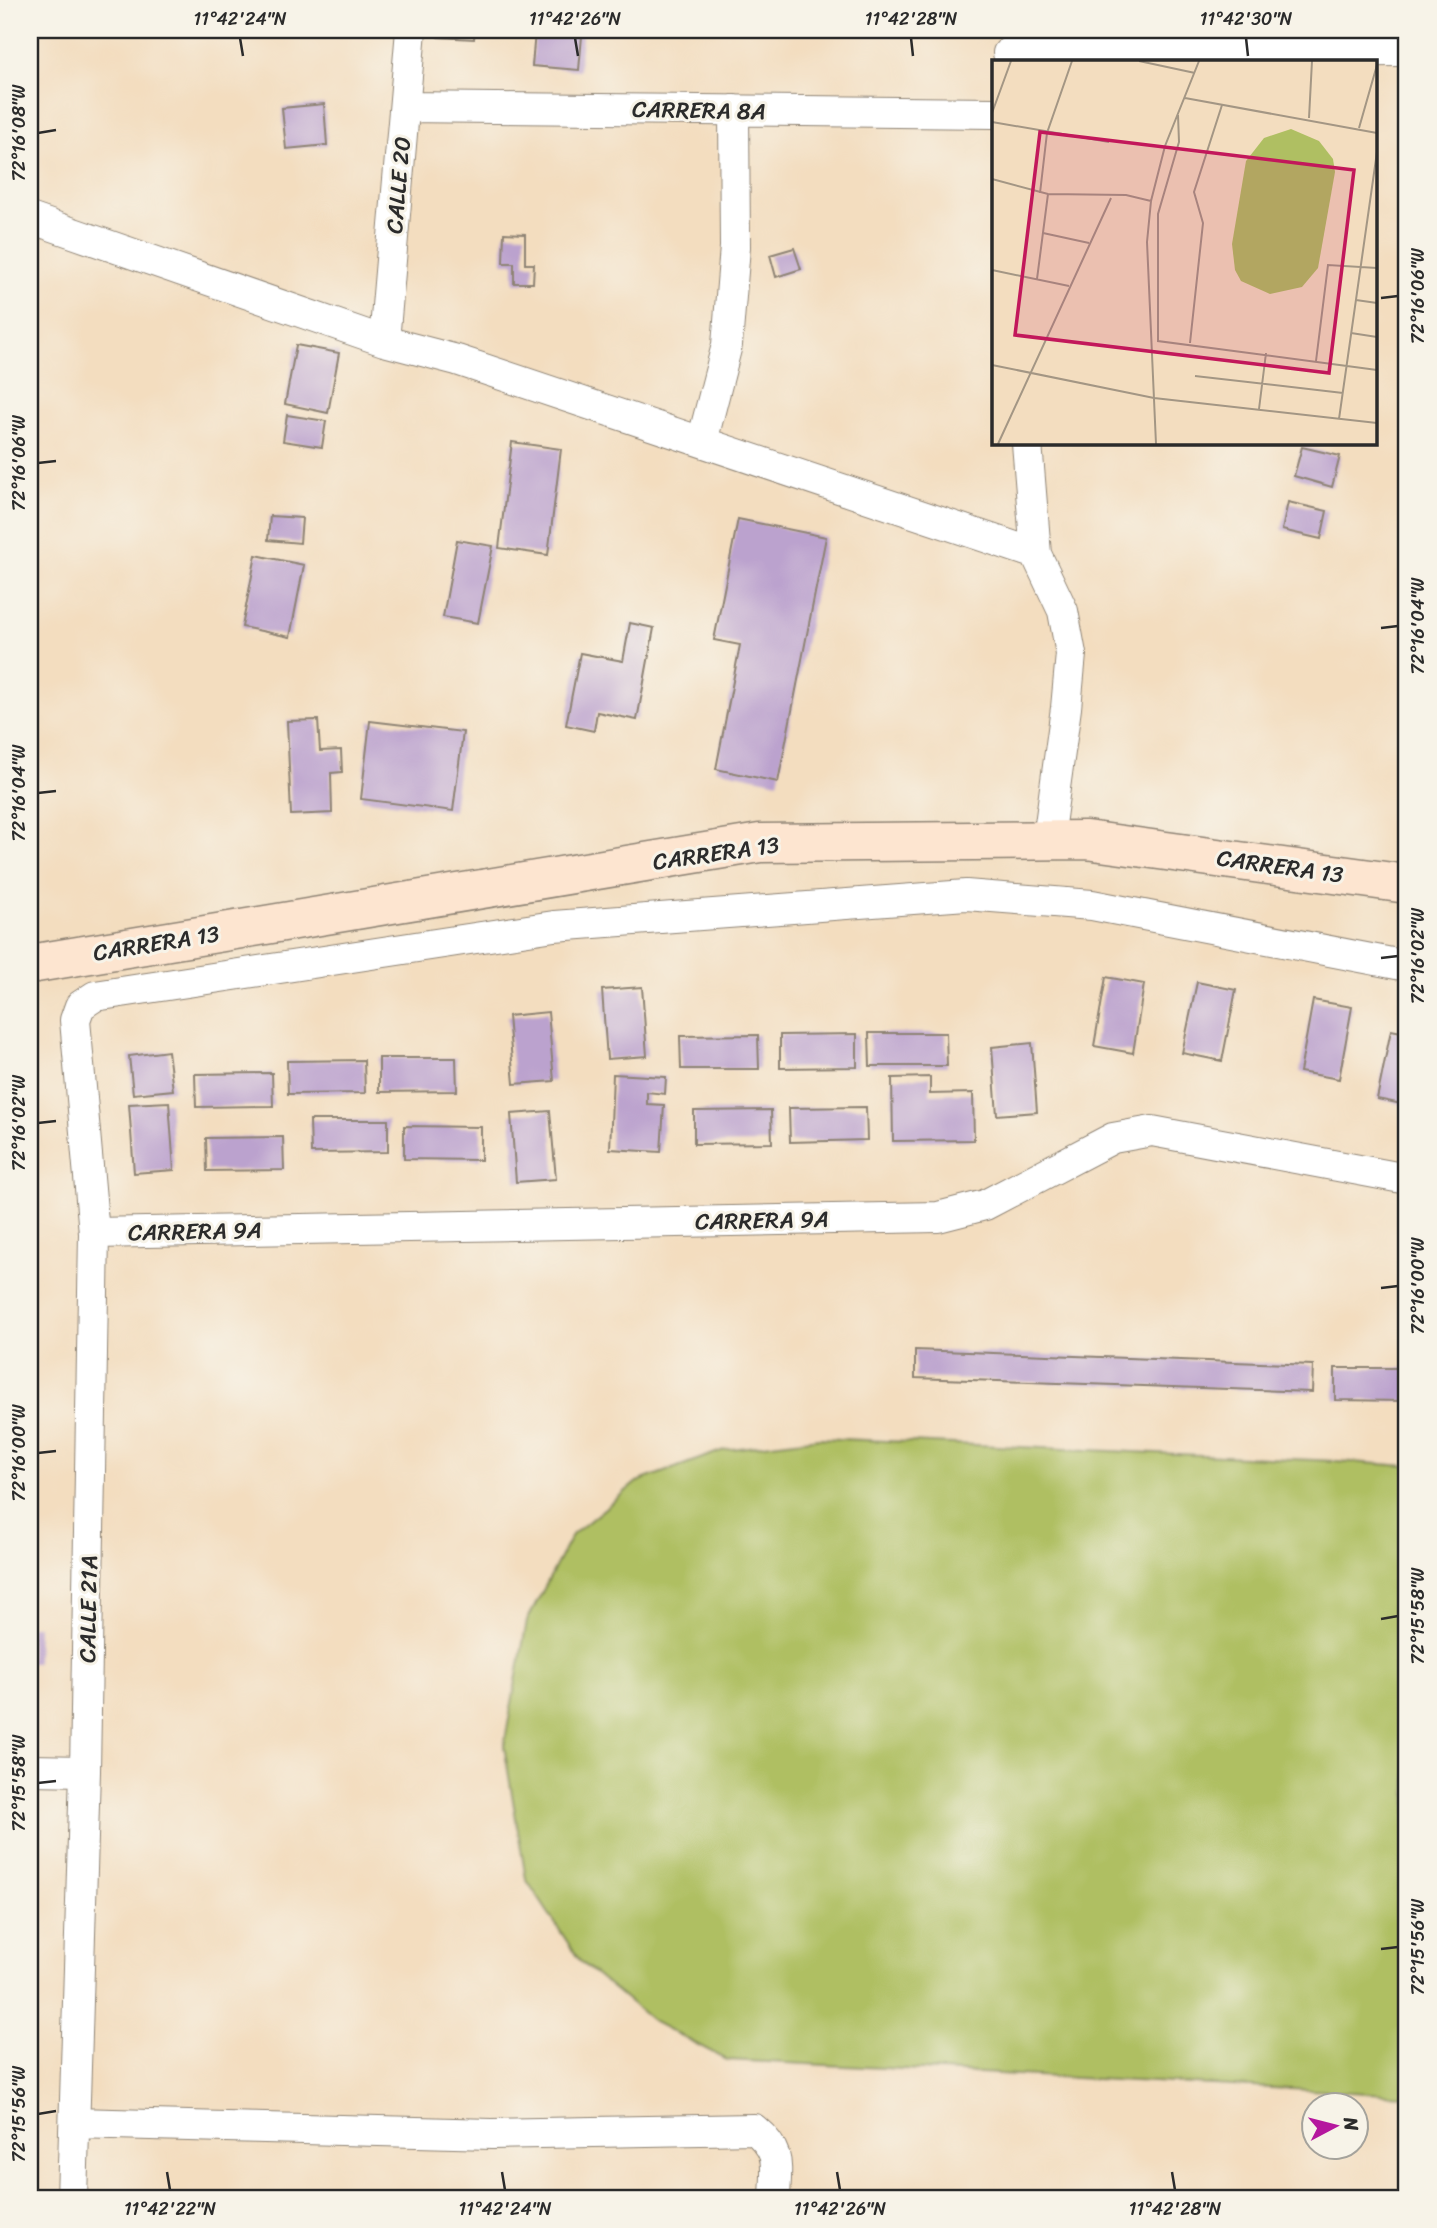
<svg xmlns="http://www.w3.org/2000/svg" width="1437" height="2228" viewBox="0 0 1437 2228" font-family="Sriracha,sans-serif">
<rect width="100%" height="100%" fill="#f7f3e8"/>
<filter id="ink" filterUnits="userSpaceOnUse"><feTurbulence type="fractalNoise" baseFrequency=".0143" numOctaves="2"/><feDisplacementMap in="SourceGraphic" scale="14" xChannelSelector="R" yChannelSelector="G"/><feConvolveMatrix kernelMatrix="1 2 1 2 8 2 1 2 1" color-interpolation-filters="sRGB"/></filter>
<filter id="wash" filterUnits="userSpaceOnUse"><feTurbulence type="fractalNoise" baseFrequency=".00686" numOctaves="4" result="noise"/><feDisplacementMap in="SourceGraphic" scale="28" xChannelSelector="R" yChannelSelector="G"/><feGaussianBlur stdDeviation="1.57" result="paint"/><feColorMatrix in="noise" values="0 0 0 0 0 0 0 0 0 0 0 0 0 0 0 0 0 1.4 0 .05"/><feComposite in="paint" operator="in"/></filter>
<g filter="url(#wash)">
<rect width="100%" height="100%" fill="#f3ddbf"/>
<path fill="#afbf62" stroke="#6d7546" stroke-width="2" d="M819 1438 1337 1461 1407 1466V2095L727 2060 654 2022 580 1961 526 1879 504 1746 527 1621 572 1535 637 1482 724 1450Z"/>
<g id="blocks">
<path fill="#bba2ce" d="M438 30H475L474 39 438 37Z
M535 32 582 36 579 70 532 66Z
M324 104 327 145 286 149 282 108Z
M504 233 525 234V264H534L533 283H514V263H503Z
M794 248 801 269 776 277 770 255Z
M296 345 339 353 328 413 285 404Z
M287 415 326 421 322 447 283 441Z
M512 442 561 449 548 555 499 548Z
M1302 447 1340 456 1332 487 1294 476Z
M1288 502 1327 511 1321 539 1282 530Z
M270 516 302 518 300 543 268 540Z
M738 519 826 537 778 782 716 769 740 645 714 640Z
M457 540 493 546 478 623 443 617Z
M256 555 304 565 290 637 242 627Z
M630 623 654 628 637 720 597 712 594 731 566 725 580 653 623 661Z
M318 720 320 751 341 750 342 772 331 773 332 813 291 815 287 721Z
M370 721 463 732 453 811 361 799Z
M1106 977 1144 984 1133 1053 1094 1046Z
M1197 982 1236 990 1222 1061 1182 1053Z
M642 987 647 1056 607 1059 602 990Z
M1313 1000 1352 1007 1339 1079 1300 1072Z
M548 1012 554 1081 514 1084 508 1016Z
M1391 1030 1407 1033V1105L1377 1099Z
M869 1033H946L947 1066H870Z
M857 1034V1067L780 1068V1035Z
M758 1035 759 1069H681L680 1036Z
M1032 1043 1037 1112 997 1115 992 1047Z
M168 1051 173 1090 133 1094 129 1056Z
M379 1058H456L457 1091 379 1092Z
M364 1060 365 1093 288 1094 287 1061Z
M272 1073 273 1106 196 1107 195 1074Z
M613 1074 666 1077 665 1094 647 1092V1104L664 1105 661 1152 610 1149Z
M930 1077V1094L973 1093 974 1140 893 1141 892 1078Z
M169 1102 174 1170 134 1173 129 1104Z
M866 1107 867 1140 790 1142 789 1108Z
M771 1110 772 1143 694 1144V1111Z
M550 1111 556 1179 516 1182 511 1114Z
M310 1120H388V1152L311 1153Z
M404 1126 481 1127V1160L404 1159Z
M283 1137 284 1170 207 1171 206 1138Z
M915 1350 1313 1365 1312 1392 915 1378Z
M1335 1368H1407V1401L1335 1400Z
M30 1626H38L37 1663H30Z"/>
</g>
</g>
<g filter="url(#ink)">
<use href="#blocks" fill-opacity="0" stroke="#8f8475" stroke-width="2"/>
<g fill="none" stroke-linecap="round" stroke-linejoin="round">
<defs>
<path id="street" d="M1008 53 1407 51
M405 107 994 113
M30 218 384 341 457 360 1036 554
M384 341 411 30
M702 442 727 345 735 247 734 110
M1027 443 1036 554 1063 611 1071 654 1066 708 1048 839
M94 1233 938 1217 985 1205 1113 1138 1152 1131 1407 1179
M30 1770 85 1771
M75 2123 492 2134 754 2129C782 2152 776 2165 775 2198
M72 2198 85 1771 94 1233 75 1020 80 1006 95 996 554 926 966 895 1092 905 1407 966"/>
<path id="secondary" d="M30 964 760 843 1086 840 1407 884"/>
</defs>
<use href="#street" stroke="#8f8475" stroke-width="32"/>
<use href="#secondary" stroke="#8f8475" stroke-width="41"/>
<use href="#street" stroke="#fff" stroke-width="30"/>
<use href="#secondary" stroke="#fde5d0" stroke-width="38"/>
</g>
</g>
<path fill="none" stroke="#2b2b2b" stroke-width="2.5" d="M240 38 243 56M575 38 578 56M911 38 913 56M1246 38 1248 56M38 133 56 130M1381 298 1398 296M38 463 56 461M1381 628 1398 626M38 793 56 791M1381 958 1398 956M38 1123 56 1121M1381 1288 1398 1286M38 1453 56 1451M1381 1619 1398 1616M38 1783 56 1781M1381 1949 1398 1947M38 2114 56 2111M167 2172 170 2190M502 2172 505 2190M837 2172 840 2190M1172 2172 1175 2190"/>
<g text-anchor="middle" stroke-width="6" stroke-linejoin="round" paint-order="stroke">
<g font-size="23" fill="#2b2b2b" stroke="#f7f3e8">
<text transform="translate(699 110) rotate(1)" y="8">CARRERA 8A</text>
<text transform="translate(398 185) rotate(-85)" y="8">CALLE 20</text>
<text transform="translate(716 853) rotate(-8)" y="8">CARRERA 13</text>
<text transform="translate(1280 866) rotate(8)" y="8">CARRERA 13</text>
<text transform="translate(156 943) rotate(-9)" y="8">CARRERA 13</text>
<text transform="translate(762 1220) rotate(-1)" y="8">CARRERA 9A</text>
<text transform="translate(195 1231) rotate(-1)" y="8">CARRERA 9A</text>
<text transform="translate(88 1609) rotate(-89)" y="8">CALLE 21A</text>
</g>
</g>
<g transform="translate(992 60)">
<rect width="385" height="385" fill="#f3ddbf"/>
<path d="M299 69 327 81 341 99 343 112 326 208 310 227 278 234 249 221 243 210 240 184 254 101 272 78Z" fill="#afbf62"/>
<path fill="none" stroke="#a39684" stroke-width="2" d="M147 1 203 13M193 38 385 73M0 53 19 1M186 55 187 82 166 154V281L385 310M317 58 320 1M0 62 117 82M367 68 385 5M0 119 56 134 134 135 159 141M48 133 55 73 80 1M51 173 97 183M0 210 77 226M45 219 56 134M364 240 385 243M359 273 385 277M198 283 211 163 202 132 230 45M324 301 336 205 385 208M0 305 162 338 385 363M203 316 351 333M267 349 274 293M347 359 385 92M6 384 119 138M164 384 155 182 159 141 173 86 207 1"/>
<path fill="#c2185b" fill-opacity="0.15" stroke="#c2185b" stroke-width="3.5" d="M48 72 362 110 337 313 23 275Z"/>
<rect width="385" height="385" fill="none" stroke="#2b2b2b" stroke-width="3.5"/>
</g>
<rect width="1437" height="2228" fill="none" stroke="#f7f3e8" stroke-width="77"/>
<g transform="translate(1335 2126) rotate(83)"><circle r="33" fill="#f7f3e8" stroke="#a5a39c" stroke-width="2"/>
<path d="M0-5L12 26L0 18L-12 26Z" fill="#b5179e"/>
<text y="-10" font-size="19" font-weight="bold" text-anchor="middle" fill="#2b2b2b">N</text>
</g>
<rect x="38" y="38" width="1360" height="2152" fill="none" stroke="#2b2b2b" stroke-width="2.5"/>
<g font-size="18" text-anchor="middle" fill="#2b2b2b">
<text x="240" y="25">11°42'24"N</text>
<text x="575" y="25">11°42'26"N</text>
<text x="911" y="25">11°42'28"N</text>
<text x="1246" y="25">11°42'30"N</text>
<text transform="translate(19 133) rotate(-90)" y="6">72°16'08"W</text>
<text transform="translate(1418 296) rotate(-90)" y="6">72°16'06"W</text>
<text transform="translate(19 463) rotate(-90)" y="6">72°16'06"W</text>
<text transform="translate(1418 626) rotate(-90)" y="6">72°16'04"W</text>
<text transform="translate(19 793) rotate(-90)" y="6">72°16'04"W</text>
<text transform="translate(1418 956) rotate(-90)" y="6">72°16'02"W</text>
<text transform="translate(19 1123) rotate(-90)" y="6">72°16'02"W</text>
<text transform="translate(1418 1286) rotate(-90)" y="6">72°16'00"W</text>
<text transform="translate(19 1453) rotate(-90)" y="6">72°16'00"W</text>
<text transform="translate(1418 1616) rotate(-90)" y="6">72°15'58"W</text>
<text transform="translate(19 1783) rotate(-90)" y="6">72°15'58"W</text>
<text transform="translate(1418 1947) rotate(-90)" y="6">72°15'56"W</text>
<text transform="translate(19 2114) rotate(-90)" y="6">72°15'56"W</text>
<text x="170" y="2215">11°42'22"N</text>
<text x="505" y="2215">11°42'24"N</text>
<text x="840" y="2215">11°42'26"N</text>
<text x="1175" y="2215">11°42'28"N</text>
</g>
</svg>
